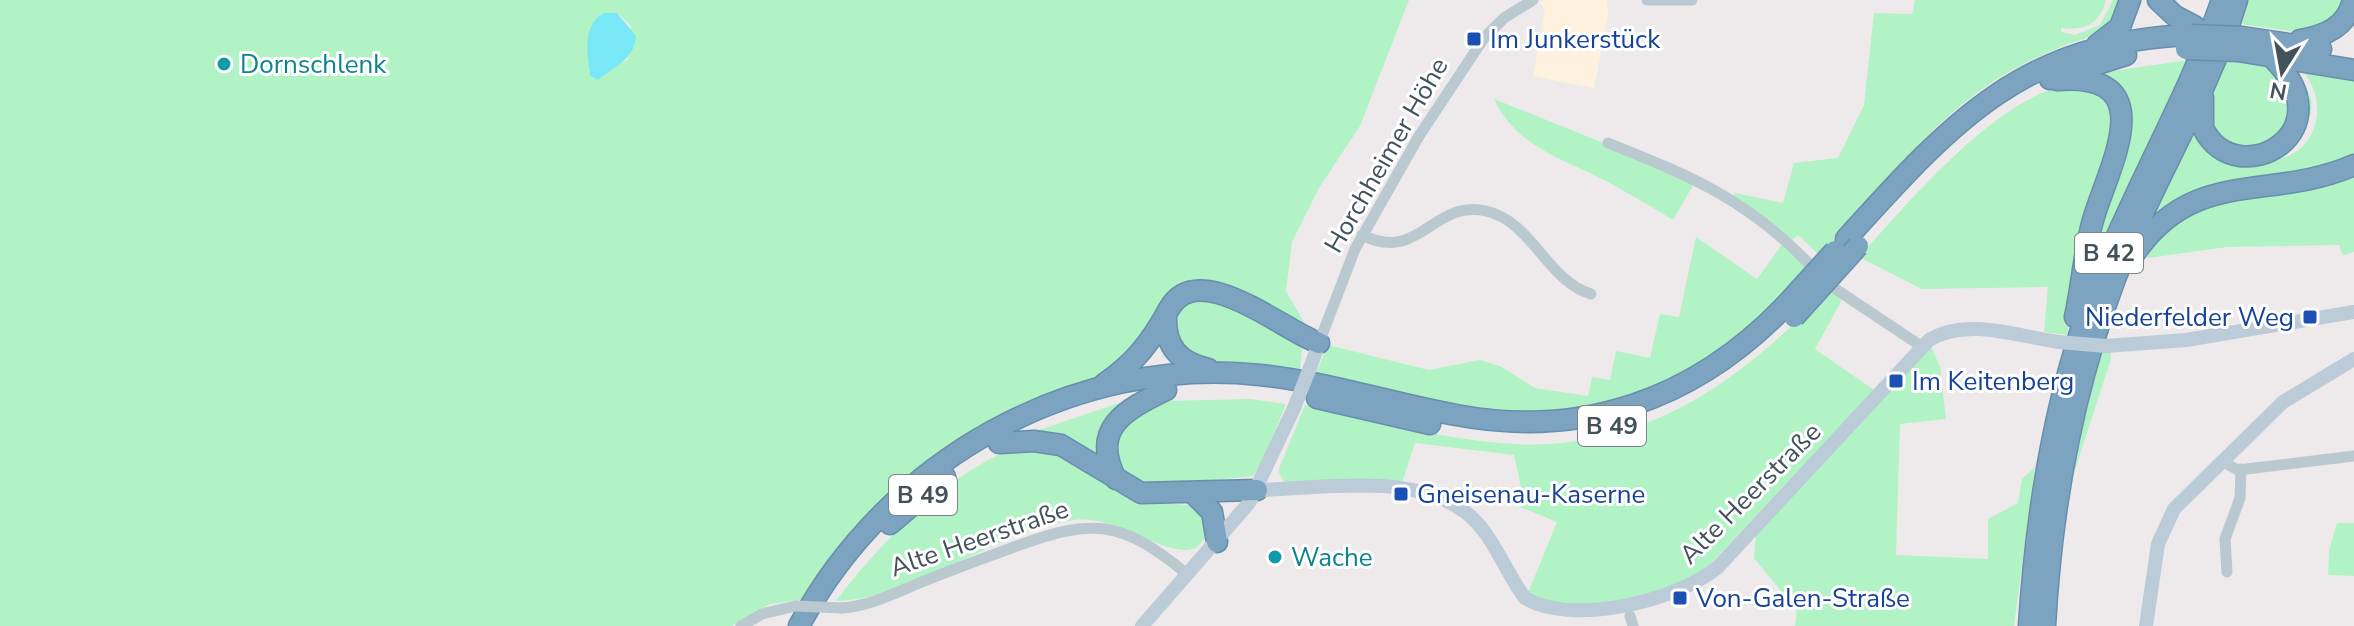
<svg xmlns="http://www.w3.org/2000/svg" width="2354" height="626" viewBox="0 0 2354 626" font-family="'Nunito Sans',sans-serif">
<rect width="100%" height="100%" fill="#eeeaeb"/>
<path fill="#fef2df" d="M1548 0H1607L1608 17 1594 88 1533 76 1545 11 1540 2Z"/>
<path fill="#b2f3c5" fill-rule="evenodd" d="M0 0H1409L1360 126 1319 188 1292 242 1286 291 1305 324 1208 285 1108 374 1057 390 997 416 928 460 865 522 808 599 770 604 732 626H0ZM617 13 631 26 628 60 614 65 598 80 590 76 589 66Z
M1915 0H2106C2099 25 2085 31 2061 28V32L2075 35 2100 25 2113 0H2126C2116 35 2086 36 2056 49 2039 56 2023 64 2007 73 1928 119 1873 198 1814 265L1811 263 1818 254 1798 235 1791 241 1733 197 1735 193 1783 203 1794 163 1838 158 1864 105 1874 13 1912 14Z
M2247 0H2348L2344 12 2305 33 2239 24Z
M2187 60 2109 228 2087 284 2091 248 2129 129 2088 75Z
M2225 60C2247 62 2272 62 2291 74 2332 99 2305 141 2269 150 2256 154 2234 145 2220 143L2205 106Z
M2303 72 2354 77V160L2151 221 2196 123 2199 132C2215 139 2252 160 2269 160 2316 159 2331 103 2303 72Z
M2089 85 2118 110 2067 335 2044 332 2048 287 1922 289 1859 257C1906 205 1986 110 2053 89 2064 85 2078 86 2089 85Z
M1494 99 1686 176 1695 182 1673 220C1652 207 1630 194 1608 182 1563 158 1517 148 1494 99Z
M2354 169V252L2343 255 2339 245 2227 247 2148 258 2141 249 2192 205Z
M1696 237 1757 279 1783 243 1810 269 1760 324 1664 389 1543 418 1432 403 1316 373 1328 345 1429 370 1480 360 1500 366 1535 388 1588 396 1592 377 1610 380 1616 351 1650 358 1660 314 1679 317Z
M1829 289 1842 300 1815 349 1874 390 1704 571 1626 607 1574 618 1528 593 1557 522 1520 507 1523 496 1514 455 1415 443 1402 483 1284 482 1278 471 1305 405C1373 420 1444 440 1514 444 1647 451 1742 380 1829 289Z
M1209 295 1299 343 1302 349 1300 371 1205 362 1176 347V309Z
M1931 346 1940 367 1946 419 1900 424 1896 555 1988 559V519L2018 503 2022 479 2035 467 2014 626H1795L1797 611 1754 558 1756 534Z
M2100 353H2111V359L2074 473 2065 524H2061L2073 456Z
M1250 399 1286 404 1265 456 1253 476C1227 478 1143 492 1125 475 1121 472 1117 464 1114 460L1122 423 1164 401Z
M1119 403 1120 410 1106 466 1039 437 1036 431Z
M1046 445 1151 502 1199 506 1209 534 1196 548C1165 560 1121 515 1074 520 994 530 917 599 836 601 875 548 943 479 1003 453 1016 447 1033 447 1046 445Z
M2337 523H2354V576L2328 575 2329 550Z"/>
<path fill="#79e8f6" d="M604 13H617L636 36C634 60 615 66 598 80L590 76C588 54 581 26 604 13Z"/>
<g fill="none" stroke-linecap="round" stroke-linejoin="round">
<defs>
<path id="highway" d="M2158 0 2175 16 2194 26
M2242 37 2321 49
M2300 40C2325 36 2347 27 2353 0
M2097 45 2120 27 2130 0
M2238 51 2354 70
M2050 79 2126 55
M2057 80C2164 72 2109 165 2093 220 2084 251 2082 285 2075 317
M2203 98V128C2236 196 2354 130 2267 53
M1846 239C1952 122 2022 42 2191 35
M2135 253C2195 166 2270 202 2354 165
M1166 316C1165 347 1179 362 1208 369
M1104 384C1135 363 1151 342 1169 309 1198 257 1282 330 1319 343
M1317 398 1430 424
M999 443 1034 441 1061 445 1141 493 1257 490
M1116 479C1090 428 1125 410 1166 390
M1193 493 1212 512 1217 542
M890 524 945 477
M799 626C887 461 1073 355 1260 375 1327 382 1390 403 1456 415 1583 439 1695 399 1784 307
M2029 626C2037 501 2057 382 2104 266 2141 176 2190 92 2222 0
M2045 626C2052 495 2076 371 2127 249 2162 166 2211 87 2237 0"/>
</defs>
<use href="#highway" stroke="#678fad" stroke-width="23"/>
<path stroke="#bac8d0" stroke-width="11" d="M1647 0H1692
M1608 143C1691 176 1749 200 1812 267
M1362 235C1420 264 1432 199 1486 211 1532 221 1547 281 1591 294
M1831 286 1921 346
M1319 343 1355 249 1419 136 1484 38 1504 18 1533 0
M2221 461 2238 470 2354 456
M2227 572 2225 539 2240 498 2241 469
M842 608C869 606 893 594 917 584 949 571 982 559 1014 547 1093 518 1120 519 1187 574
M1630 616 1633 626
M741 626 762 614 796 606"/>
<path stroke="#bbcbd7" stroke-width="14" d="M2106 346 2186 340 2354 312
M1310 368 1319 343
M1257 490C1318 489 1400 473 1456 506 1491 525 1502 568 1525 598 1570 626 1676 602 1718 567L1929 340C1967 317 2017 336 2058 342
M1142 626 1249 503 1294 408
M2146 626 2158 544 2174 509 2283 402 2354 359"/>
<use href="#highway" stroke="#7ca4c1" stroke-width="20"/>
<defs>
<path id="highway-bridge" d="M2191 35 2242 37
M2186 49 2238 51
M1784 307 1835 251
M1794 317 1858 246"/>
</defs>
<use href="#highway-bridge" stroke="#678fad" stroke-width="23" stroke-linecap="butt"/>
<path stroke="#bac8d0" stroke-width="11" d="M796 606 842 608"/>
<path stroke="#bbcbd7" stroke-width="14" d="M2058 342 2106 346
M1294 408 1310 368"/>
<use href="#highway-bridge" stroke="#7ca4c1" stroke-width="20"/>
</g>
<g fill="#1a4fb4" stroke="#fff" stroke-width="3">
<rect x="1466" y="31" width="16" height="16" rx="4"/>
<rect x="2302" y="309" width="16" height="16" rx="4"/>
<rect x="1888" y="373" width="16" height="16" rx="4"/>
<rect x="1393" y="486" width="16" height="16" rx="4"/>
<rect x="1672" y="590" width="16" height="16" rx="4"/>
</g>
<g fill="#0f9aa8" stroke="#fff" stroke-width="3">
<circle cx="224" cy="64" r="8"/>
<circle cx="1275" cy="557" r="8"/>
</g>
<g text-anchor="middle" stroke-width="6" stroke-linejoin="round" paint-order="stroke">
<g fill="#fff" stroke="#7b858c" stroke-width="2">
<rect x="2075" y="233" width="68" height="40" rx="6"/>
<rect x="1578" y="406" width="68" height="40" rx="6"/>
<rect x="889" y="475" width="68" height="40" rx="6"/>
</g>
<g font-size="24" font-weight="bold" fill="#42515a">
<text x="2109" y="261">B 42</text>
<text x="1612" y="434">B 49</text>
<text x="923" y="503">B 49</text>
</g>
<g font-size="26" fill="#164399" stroke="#fff" text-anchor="start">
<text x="1490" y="48">Im Junkerstück</text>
<text x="2294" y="326" text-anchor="end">Niederfelder Weg</text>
<text x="1912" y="390">Im Keitenberg</text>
<text x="1417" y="503">Gneisenau-Kaserne</text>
<text x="1696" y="607">Von-Galen-Straße</text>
</g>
<g font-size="26" fill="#0d838f" stroke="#fff" text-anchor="start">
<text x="240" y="73">Dornschlenk</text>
<text x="1291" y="566">Wache</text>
</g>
<g font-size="26" fill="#42515a" stroke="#fff">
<text transform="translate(1386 155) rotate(-60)" y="9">Horchheimer Höhe</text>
<text transform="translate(1750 493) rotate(-45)" y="9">Alte Heerstraße</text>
<text transform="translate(979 538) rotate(-19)" y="9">Alte Heerstraße</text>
</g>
</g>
<g transform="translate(2282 72) rotate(191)" stroke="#ffffff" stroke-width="6" paint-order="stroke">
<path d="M0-6L14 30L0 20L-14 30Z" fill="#42515a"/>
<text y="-12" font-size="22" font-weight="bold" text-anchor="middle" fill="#42515a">N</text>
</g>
</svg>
